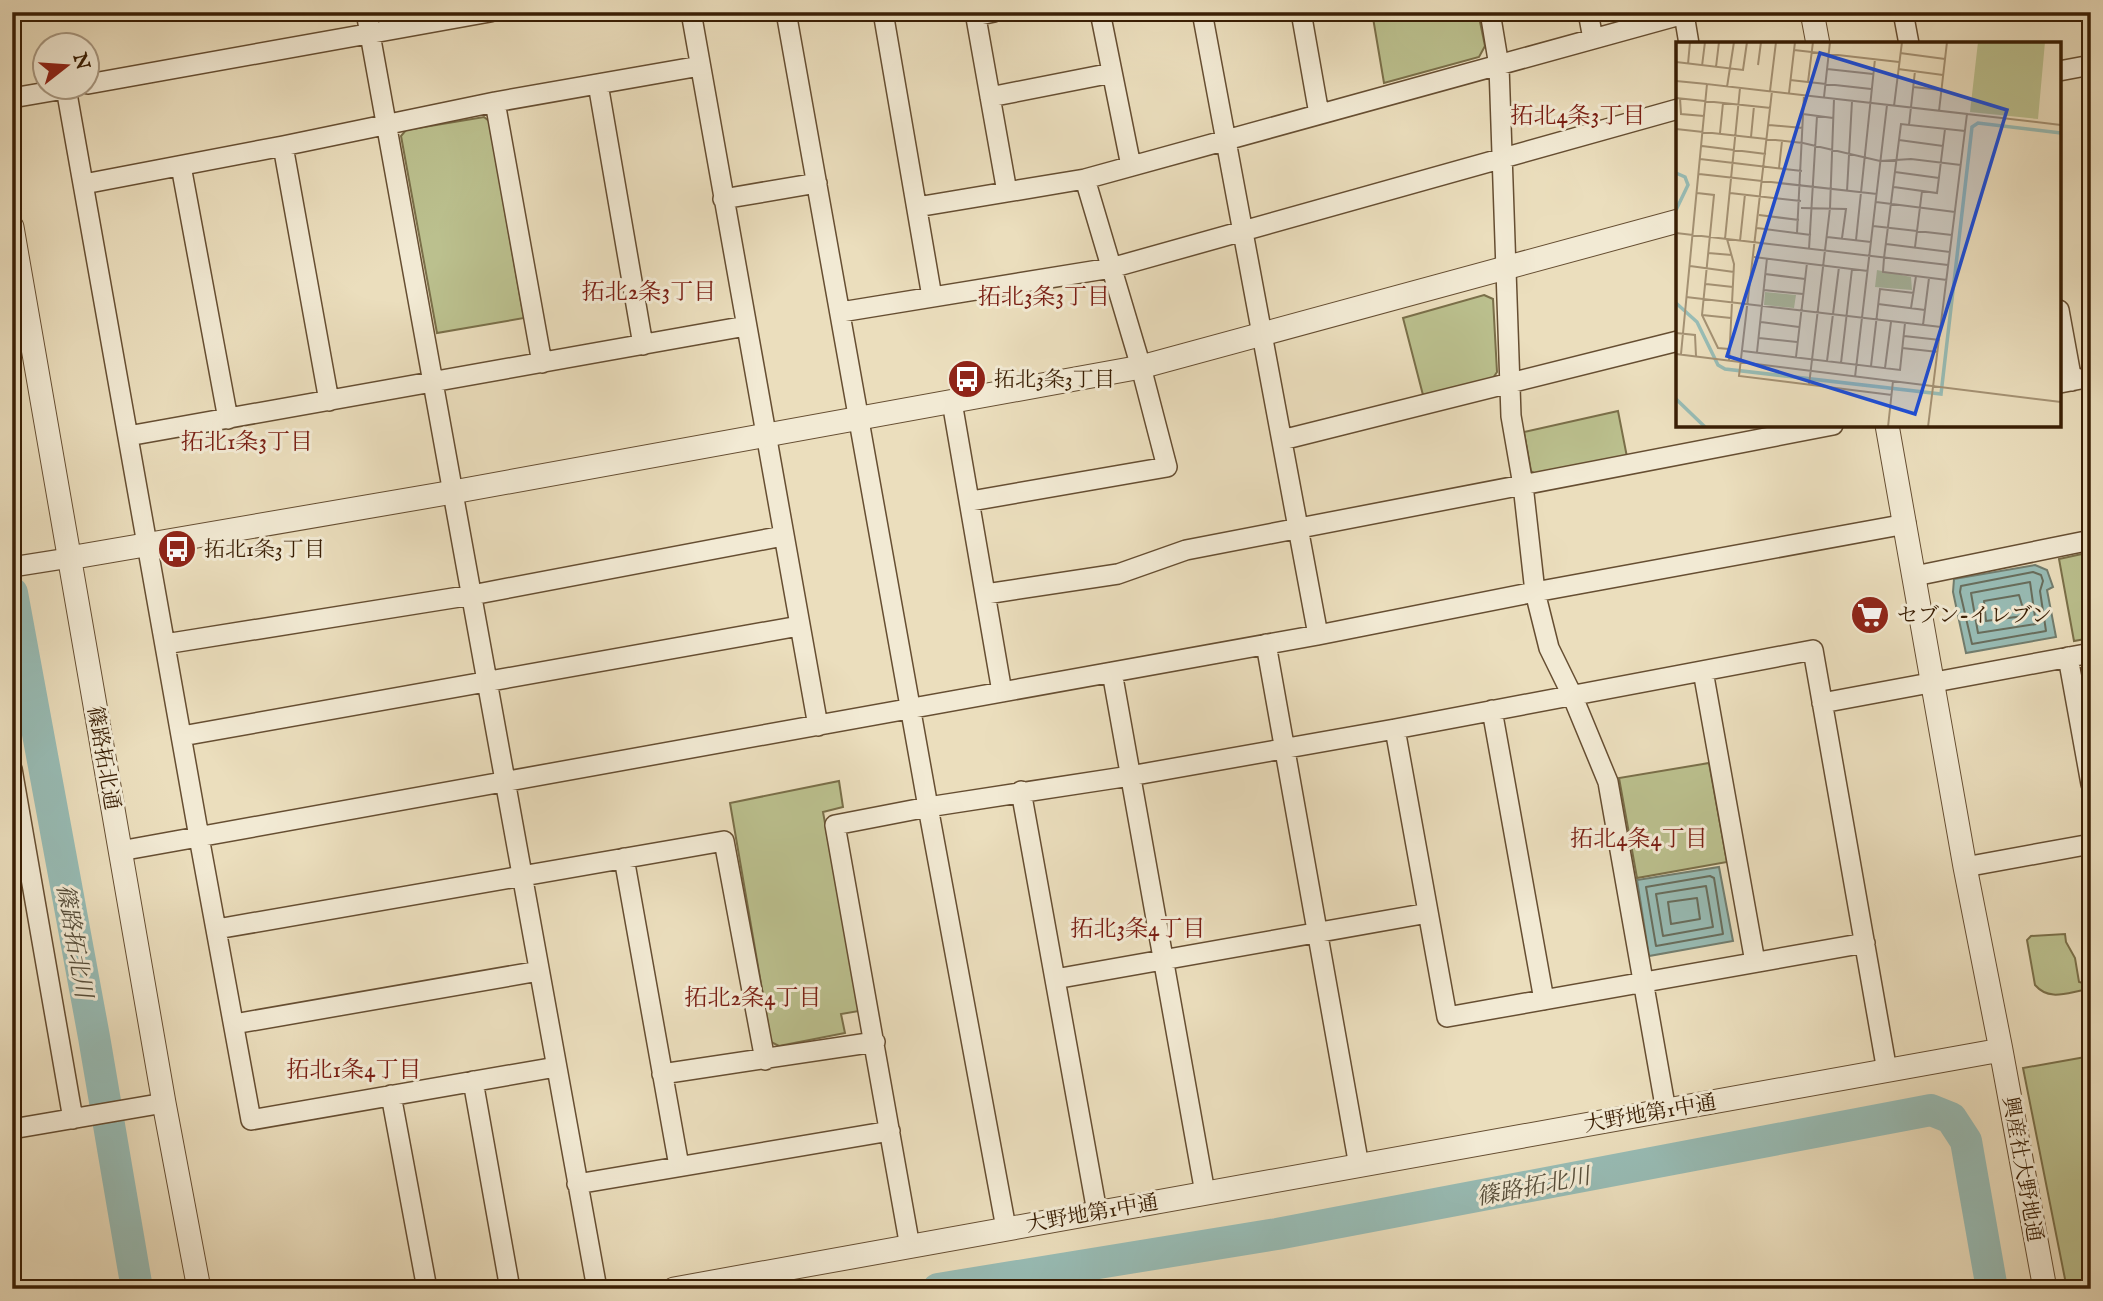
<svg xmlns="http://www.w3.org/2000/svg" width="2103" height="1301" viewBox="0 0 2103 1301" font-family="'IM FELL English','Noto Serif JP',serif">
<rect width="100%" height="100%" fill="#ebdebd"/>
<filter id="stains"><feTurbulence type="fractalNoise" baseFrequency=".00286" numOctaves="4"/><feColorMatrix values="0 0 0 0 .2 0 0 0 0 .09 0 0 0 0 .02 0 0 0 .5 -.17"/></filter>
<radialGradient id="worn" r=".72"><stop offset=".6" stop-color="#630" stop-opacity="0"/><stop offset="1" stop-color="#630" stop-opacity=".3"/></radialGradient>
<path fill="#bbc08e" stroke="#7a6f49" stroke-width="2" d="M1372 12H1478L1485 46 1479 57 1384 83Z
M484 117 489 121 524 318 437 333 401 136 406 130Z
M1484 295 1493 299 1497 372 1493 378 1423 395 1403 318Z
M1618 411 1627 457 1539 476 1531 471 1524 432Z
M2091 552V638L2074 641 2059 559Z
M1709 763 1727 862 1637 878 1619 778Z
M839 781 843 807 823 812 859 1011 841 1014 845 1033 779 1046 771 1042 730 803Z
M2065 934 2066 942 2075 958 2079 982 2083 983 2084 990C2066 993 2049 1001 2035 985L2027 940 2031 936Z
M2091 1056V1289H2067L2023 1068Z"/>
<path fill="#98bcb5" stroke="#727d6e" stroke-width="2" d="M2035 565 2047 570 2053 587 2047 590 2056 637 1966 653 1953 592 1954 579Z
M1719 867 1733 941 1649 956 1637 880Z"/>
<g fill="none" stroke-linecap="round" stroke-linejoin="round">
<path stroke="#686d5c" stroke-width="2" d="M2033 572 2041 575 2043 581 2040 591 2046 631 1972 644 1960 592 1961 586Z
M2030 582 2036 624 1978 633 1971 593Z
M2019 595 2024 612 2023 616 1986 621 1984 601Z
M1710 876 1714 878 1723 934 1656 946 1646 887Z
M1706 886 1713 927 1663 936 1656 894Z
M1697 898 1700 919 1671 924 1668 902Z"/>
<path stroke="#98bcb5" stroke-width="32" d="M12 593 94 1037 137 1289
M938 1289 1277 1234 1931 1110 1951 1118 1966 1141 1992 1289"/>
<defs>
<path id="minor" d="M366 12 597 1289
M691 12 818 726
M786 12 928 807 1006 1228
M883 12 932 297
M975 12 1007 192
M1100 12 1131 166
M1202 12 1318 635
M1301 12 1319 114
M1490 12 1499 66 1511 416 1523 485 1535 592 1549 648 1572 695 1608 782 1666 1111
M1588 12 1593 39
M1903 12 1909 44
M1684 14 1689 44
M975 16 994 12
M2059 71 2091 65
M88 84 490 12
M598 84 643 345
M66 88 199 837 251 1120 556 1067
M990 97 1112 73
M12 98 70 88
M495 102 542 363
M283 146 329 401
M181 166 228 419
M84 184 283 146 495 102 700 66
M723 199 817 183
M917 207 1085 179 1691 12
M2059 310 2072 381
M841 312 1111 268 1678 109
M2060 383 2091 377
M952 402 1002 692
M128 436 746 326
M1282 440 1678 341
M971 501 1167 467 1141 367 1085 179
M12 567 69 558
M1915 576 2091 540
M986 594 1118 574 1186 550 1833 425
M165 644 472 595 783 536
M1266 644 1359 1166
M2068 657 2091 784
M1703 671 1755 962
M1112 672 1205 1193
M1822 703 2091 653
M1492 710 1544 1000
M1395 729 1447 1017 1865 943
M182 736 799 626
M12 769 73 1119
M1021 791 1097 1212
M120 851 1318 635 1535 592 1906 524
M624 858 679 1166
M1965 867 2091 844
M217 929 724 841 765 1060
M1055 979 1428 913
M234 1024 539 971
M662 1074 875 1042
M473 1081 510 1289
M391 1095 427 1289
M12 1129 164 1103
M577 1184 890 1131
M910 1247 835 825 928 807 1130 776 1395 729 1813 650 1887 1071"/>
<path id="tertiary" d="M1812 12 1818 44
M12 227 164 1103 199 1289
M69 558 453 492 1141 367 1678 221
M2001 1050 2045 1289
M674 1289 2001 1050 1965 867 1887 425"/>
</defs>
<use href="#minor" stroke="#664e32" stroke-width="22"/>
<use href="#tertiary" stroke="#664e32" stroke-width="25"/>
<use href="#minor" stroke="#f2ead4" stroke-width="19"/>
<use href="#tertiary" stroke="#f2ead4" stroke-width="23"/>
</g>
<defs>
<symbol id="bus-disc" viewBox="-11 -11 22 22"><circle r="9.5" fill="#8f2418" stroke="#f2ead4"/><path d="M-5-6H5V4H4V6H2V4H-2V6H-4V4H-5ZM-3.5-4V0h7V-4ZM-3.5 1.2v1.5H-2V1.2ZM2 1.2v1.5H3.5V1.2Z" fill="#fff"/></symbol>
<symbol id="supermarket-disc" viewBox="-11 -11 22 22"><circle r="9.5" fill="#8f2418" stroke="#f2ead4"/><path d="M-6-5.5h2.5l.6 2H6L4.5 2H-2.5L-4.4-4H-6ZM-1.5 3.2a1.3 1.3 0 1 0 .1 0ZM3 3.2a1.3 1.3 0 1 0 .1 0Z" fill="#fff"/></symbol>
</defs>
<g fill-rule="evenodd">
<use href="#bus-disc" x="945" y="357" width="44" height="44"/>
<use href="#bus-disc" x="155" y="527" width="44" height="44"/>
<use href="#supermarket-disc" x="1848" y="593" width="44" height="44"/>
</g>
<g text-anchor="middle" stroke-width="6" stroke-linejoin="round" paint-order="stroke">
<g font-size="21" fill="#391e04" stroke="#f2ead4" text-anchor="start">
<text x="994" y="386">拓北3条3丁目</text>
<text x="204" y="556">拓北1条3丁目</text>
<text x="1897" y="622">セブン-イレブン</text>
</g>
<g font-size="21" fill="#391e04" stroke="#f2ead4">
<text transform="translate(104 758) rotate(80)" y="7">篠路拓北通</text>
<text transform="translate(1650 1113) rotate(-10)" y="7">大野地第1中通</text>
<text transform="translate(2023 1169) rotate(80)" y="7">興産社大野地通</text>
<text transform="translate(1092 1213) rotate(-10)" y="7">大野地第1中通</text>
</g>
<g font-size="23" fill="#7a1f14" stroke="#f2ead4">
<text x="1578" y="123">拓北4条3丁目</text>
<text x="649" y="299">拓北2条3丁目</text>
<text x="1044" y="304">拓北3条3丁目</text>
<text x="247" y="449">拓北1条3丁目</text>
<text x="1639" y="846">拓北4条4丁目</text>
<text x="1138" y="936">拓北3条4丁目</text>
<text x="753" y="1005">拓北2条4丁目</text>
<text x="354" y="1077">拓北1条4丁目</text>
</g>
<g font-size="23" font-style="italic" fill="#564d39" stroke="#f2ead4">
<text transform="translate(75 941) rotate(80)" y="8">篠路拓北川</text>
<text transform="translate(1533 1186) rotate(-11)" y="8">篠路拓北川</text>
</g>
</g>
<g transform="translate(1676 42)">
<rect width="385" height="385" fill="#ebdebd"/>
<path d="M302 0H369L362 77 294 70ZM201 228 235 235 236 248 199 245ZM89 250 120 253 118 266 88 263Z" fill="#bbc08e"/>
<path fill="none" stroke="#98bcb5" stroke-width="3.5" d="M0 131 9 135 12 143 0 168M0 261 21 280 42 323 49 327 265 352 296 85 302 81 385 91M0 357 29 385"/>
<path fill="none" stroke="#a49173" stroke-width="2" d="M118 8 223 20M224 11 269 17M0 20 67 28 71 0M12 22 14 0M82 23 85 0M26 24 29 0M40 25 43 0M151 27 197 32M222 27 267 33M114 38 195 47M0 39 31 42M132 40 137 0M51 45 58 0M237 45 265 48M94 49 100 0M96 49 63 334 216 353M113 51 119 0M148 55 154 0M0 56 95 66M4 56 5 72 28 74M218 64 226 0M263 69 271 0M127 72 157 76M291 72 385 83M93 83 127 86M233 83 239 29M0 87 127 101 204 119 235 117 285 123M44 91 47 61M75 95 78 64M223 98 267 104M26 104 90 112M24 117 126 129M103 126 106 99M219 130 263 136M23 132 201 152M218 145 261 151 269 87M171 149 176 59M21 151 38 153 26 273 42 306 53 307M54 151 125 159M200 160 279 170M125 166 170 167 166 196M83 173 123 178M197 184 276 193M81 186 135 193M0 191 272 223M121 191 128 53M151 195 195 200M49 197 64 46M51 197 58 222 53 319M180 198 199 17M64 199 69 152M210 202 274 210M239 205 246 149M133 207 141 74M32 211 56 213M78 215 192 229M14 224 58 230M89 232 129 237M271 238 207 230 208 216 225 82 289 89M30 242 57 245M88 248 127 252M10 255 265 285M202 262 249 268M235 266 240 234M26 273 55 276M85 280 123 285M247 283 253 236M0 291 19 293 20 314M228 294 264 298M83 296 121 300M226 306 262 310M67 309 224 328 229 281M81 310 91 216M0 312 385 360M5 312 31 42 291 72 252 385M120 315 131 221M151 319 163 225M165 321 176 227M195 324 204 247 238 251M209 326 215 280M179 335 211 63M133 343 154 166 158 57M212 385 217 339"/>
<path fill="#1d4ed8" fill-opacity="0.15" stroke="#1d4ed8" stroke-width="3.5" d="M144 11 331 68 239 372 51 314Z"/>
<rect width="385" height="385" fill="none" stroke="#391e04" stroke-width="3.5"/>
</g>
<rect width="2103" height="1301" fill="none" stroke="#ebdebd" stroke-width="42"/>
<rect x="14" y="14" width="2075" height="1273" fill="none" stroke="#391e04" stroke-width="3.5"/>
<rect x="21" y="21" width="2061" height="1259" fill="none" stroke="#391e04" stroke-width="2"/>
<g transform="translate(66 66) rotate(73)"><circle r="33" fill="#f2ead4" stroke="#a89881" stroke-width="2"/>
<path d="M0-5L12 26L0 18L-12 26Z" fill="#8f2418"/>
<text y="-10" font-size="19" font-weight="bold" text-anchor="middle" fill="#391e04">N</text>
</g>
<rect width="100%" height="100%" filter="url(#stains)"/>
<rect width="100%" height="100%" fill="url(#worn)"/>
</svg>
